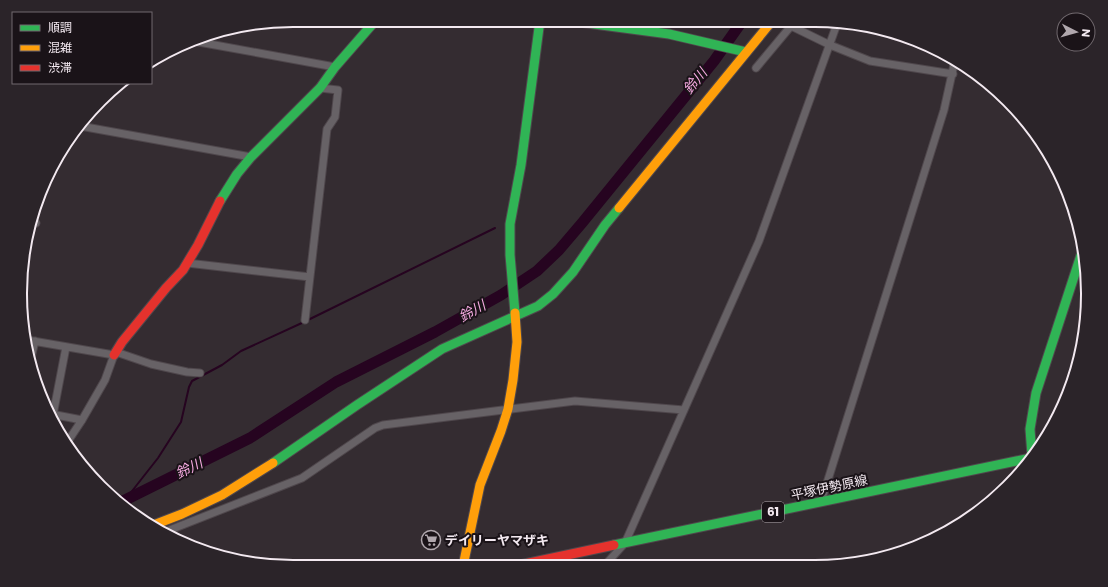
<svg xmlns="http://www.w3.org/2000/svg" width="1108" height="587" viewBox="0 0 1108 587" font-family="Poppins,'Noto Sans JP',sans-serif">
<rect width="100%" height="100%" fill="#342c31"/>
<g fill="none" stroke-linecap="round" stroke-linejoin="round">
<path stroke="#260420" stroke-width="2" d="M308 320 495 228
M125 500 158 458 181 422 189 387 192 381 222 365 241 351 304 322"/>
<path stroke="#260420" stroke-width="11" d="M119 503 250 438 336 382 435 332 501 295 537 271 559 250 582 223 714 61 743 20"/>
<defs>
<path id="street" d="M784 21 791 26 830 45 870 61 953 74
M193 41 335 67
M756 68 791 26
M80 126 251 157
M30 222 36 223
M187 263 310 277
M305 320 327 129 335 117 338 90 320 88
M27 340 114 355 105 380 82 420 68 441
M116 352 151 364 187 372 200 373
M31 358 35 341
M51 414 82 420
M53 415 66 347
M821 502 944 110 955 60
M162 533 302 478 375 428 383 425 575 401 684 410
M605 565 625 543 759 241 838 21"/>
<path id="fast" d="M564 20 669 34 746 52
M220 201 237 174 251 157 320 88 335 67 376 20
M515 313 510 255V224L521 165 540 20
M1032 456 1030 429 1036 393 1083 249
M273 463 357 405 442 349 538 306 553 294 573 272 605 225 619 208
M614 545 1031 458"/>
<path id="slow" d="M619 208 772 21
M151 526 182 514 222 495 273 463
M463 566 480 485 501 431 508 409 513 380 517 342 515 313"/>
<path id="jam" d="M114 355 122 342 166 288 183 270 198 245 220 201
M515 566 614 545"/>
</defs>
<use href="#street" stroke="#4f474c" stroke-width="9"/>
<use href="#fast" stroke="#4f474c" stroke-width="11"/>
<use href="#slow" stroke="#4f474c" stroke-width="11"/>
<use href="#jam" stroke="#4f474c" stroke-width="11"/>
<use href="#street" stroke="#676266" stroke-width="7"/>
<use href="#fast" stroke="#30b455" stroke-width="9"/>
<use href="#slow" stroke="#ff9f0a" stroke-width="9"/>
<use href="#jam" stroke="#e5322d" stroke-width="9"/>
</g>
<defs>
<symbol id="supermarket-ring" viewBox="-11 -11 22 22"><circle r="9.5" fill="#1a1318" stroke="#b0a7ad" stroke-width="1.5"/><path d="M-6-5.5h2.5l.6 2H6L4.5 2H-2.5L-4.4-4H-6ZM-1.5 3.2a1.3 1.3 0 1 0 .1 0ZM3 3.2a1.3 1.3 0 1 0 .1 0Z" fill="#b0a7ad"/></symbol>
</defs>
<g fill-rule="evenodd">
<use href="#supermarket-ring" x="420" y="529" width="22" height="22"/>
</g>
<g text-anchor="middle" stroke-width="4" stroke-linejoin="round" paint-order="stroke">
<rect fill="#1a1318" stroke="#b2a9af" stroke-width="1" x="762" y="502" width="22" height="20" rx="3"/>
<g font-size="12" font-weight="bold" fill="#f3e9f0">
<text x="773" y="516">61</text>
</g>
<g font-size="13" fill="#f3e9f0" stroke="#1a1318">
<text transform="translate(829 487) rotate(-12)" y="5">平塚伊勢原線</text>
</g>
<g font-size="13" font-weight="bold" fill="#f3e9f0" stroke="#1a1318" text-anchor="start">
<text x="445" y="545">デイリーヤマザキ</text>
</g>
<g font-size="14" font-style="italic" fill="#f7abe2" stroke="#1a1318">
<text transform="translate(695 81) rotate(-51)" y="5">鈴川</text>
<text transform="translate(472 311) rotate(-29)" y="5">鈴川</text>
<text transform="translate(189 468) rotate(-26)" y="5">鈴川</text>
</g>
</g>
<path d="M0 0H1108V587H0ZM293 27H815A266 266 0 0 1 1081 293V294A266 266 0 0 1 815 560H293A266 266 0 0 1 27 294V293A266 266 0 0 1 293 27Z" fill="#2b2429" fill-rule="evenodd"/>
<path fill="none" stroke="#f3e9f0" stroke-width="2" d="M293 27H815A266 266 0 0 1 1081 293V294A266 266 0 0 1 815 560H293A266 266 0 0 1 27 294V293A266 266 0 0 1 293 27Z"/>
<rect x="12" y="12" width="140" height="72" fill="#1a1318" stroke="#71696e"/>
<rect x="20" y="25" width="20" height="6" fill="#30b455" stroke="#71696e"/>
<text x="48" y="32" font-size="12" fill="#f3e9f0">順調</text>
<rect x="20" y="45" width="20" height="6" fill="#ff9f0a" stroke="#71696e"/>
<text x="48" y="52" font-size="12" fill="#f3e9f0">混雑</text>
<rect x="20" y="65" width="20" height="6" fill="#e5322d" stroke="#71696e"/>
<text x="48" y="72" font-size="12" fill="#f3e9f0">渋滞</text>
<g transform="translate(1076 32) rotate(96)"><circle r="19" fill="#1a1318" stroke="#71696e"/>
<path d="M0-3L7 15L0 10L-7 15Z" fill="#b0a7ad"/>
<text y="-6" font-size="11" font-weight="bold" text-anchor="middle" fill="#f3e9f0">N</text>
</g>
</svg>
